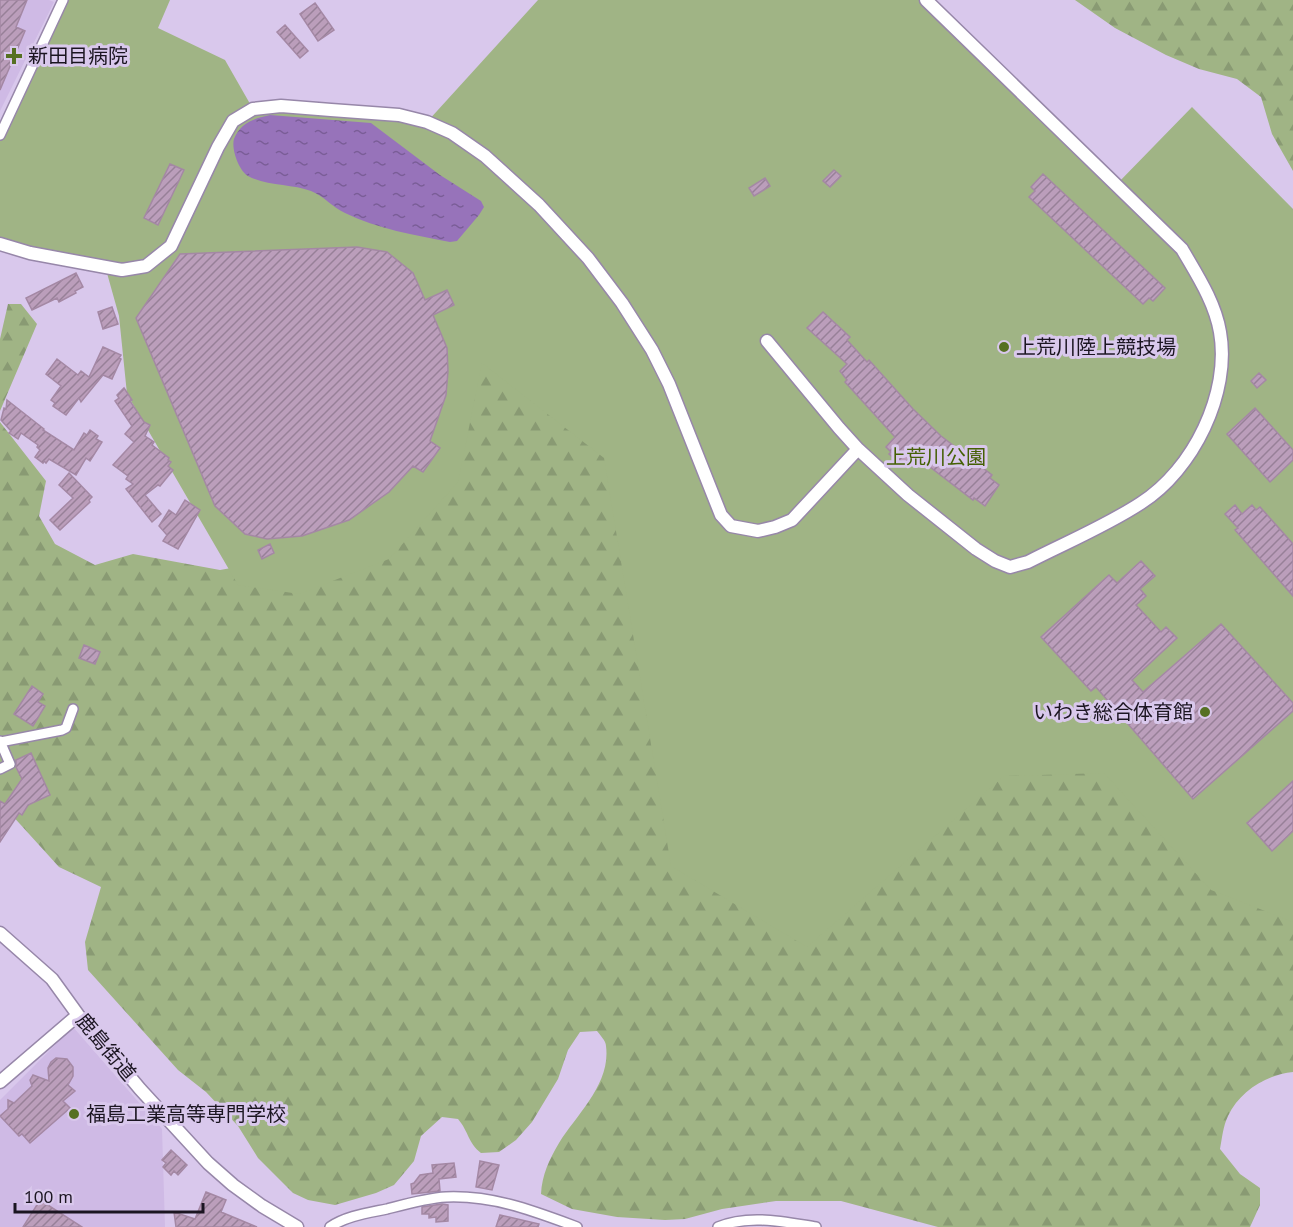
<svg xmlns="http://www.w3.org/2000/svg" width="1293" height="1227" viewBox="0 0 1293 1227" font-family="'PT Sans','Noto Sans JP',sans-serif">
<defs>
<pattern id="forest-firs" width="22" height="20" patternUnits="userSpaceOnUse" patternTransform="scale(1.5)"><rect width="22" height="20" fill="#a0b485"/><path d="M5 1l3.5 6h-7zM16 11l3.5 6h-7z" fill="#899a73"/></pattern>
<pattern id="water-ripples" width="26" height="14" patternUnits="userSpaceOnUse" patternTransform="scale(1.5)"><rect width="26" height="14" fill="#9773ba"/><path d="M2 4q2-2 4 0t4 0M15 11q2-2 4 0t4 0" fill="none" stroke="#7a5d97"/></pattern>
<pattern id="building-hatch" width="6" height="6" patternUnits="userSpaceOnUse" patternTransform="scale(1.5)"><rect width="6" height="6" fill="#bb9ebb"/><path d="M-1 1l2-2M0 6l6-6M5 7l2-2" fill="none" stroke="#978098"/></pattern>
</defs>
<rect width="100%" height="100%" fill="#d9c8ec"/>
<path fill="#cfbae5" d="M0 0H49L54 2 0 111Z
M73 1027 162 1129 165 1227H0V1100Z"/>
<path fill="url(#forest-firs)" d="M1075 0H1293V171L1272 134 1261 97 1237 79 1199 69 1166 55 1115 28Z
M8 304H21L37 324 0 411V339Z
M459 305 953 653 1293 888V1072C1266 1075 1240 1091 1228 1116 1223 1126 1222 1139 1220 1149L1240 1174 1260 1188V1205L1250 1227H938L841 1201H776L722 1209 685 1219 665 1220 617 1217 572 1209 541 1194C542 1175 549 1160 559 1143 577 1114 611 1084 606 1046 606 1041 600 1035 597 1031L580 1032 568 1050 558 1079 532 1122 516 1140 499 1152 481 1153C468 1143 469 1132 458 1119L442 1117 421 1136 414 1161 394 1185 376 1193 335 1205 308 1200 293 1193 258 1158 238 1126 206 1092 178 1070 88 970 85 942 101 887 59 867 0 802V422L46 481 39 516 55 544 95 565 133 554 220 570 291 557Z"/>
<path fill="#a0b485" d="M63 0H170L158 28 225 60 253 109 427 122 538 0H926L1116 185 1192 107 1293 209V922L1211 890 1104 773 1004 776 807 947 671 866 604 458 482 363 458 482 389 559 299 594 238 585 127 394 119 316 105 266 0 244V135Z"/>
<path fill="url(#water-ripples)" d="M270 115 371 123 440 175 481 201 484 207 479 215 457 241 450 242C415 235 377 229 345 213 332 207 324 196 311 191 292 184 266 186 248 176 239 171 231 149 234 139 240 123 255 118 270 115Z"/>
<path fill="url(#building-hatch)" stroke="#a488a4" stroke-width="1.5" d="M0 0H27L16 27 25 31 0 90Z
M315 3 334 30 318 41 300 14Z
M285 25 308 51 300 58 277 32Z
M170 164 184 170 158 225 144 218Z
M834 170 841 176 830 187 823 181Z
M1043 174 1165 288 1153 301 1149 298 1143 304 1029 197 1035 191 1031 187Z
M765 178 770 186 754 196 749 188Z
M357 247 387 252 413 273 425 300 447 290 454 305 433 315 447 348 448 371 446 395 430 441 440 448 423 472 413 466 389 492 349 520 302 536 267 539 245 534 215 506 136 318 180 254Z
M76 273 83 287 75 291 76 293 59 302 57 298 32 310 26 298Z
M112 307 118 324 103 329 98 312Z
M823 312 850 337 847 340 867 362 869 360 913 409 941 436 992 475 990 478 999 485 985 506 974 498 973 500 913 454 904 464 900 460 898 462 889 454 891 452 886 447 895 437 845 382 847 380 840 371 847 364 807 328Z
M103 347 121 355 119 358 121 359 112 379 103 375 81 402 79 398 66 415 53 406 55 403 51 400 61 386 46 374 57 359 78 375 81 371 89 377Z
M1259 373 1266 380 1257 388 1251 381Z
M124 388 132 400 130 401 144 422 150 425 145 436 154 442 152 445 169 458 168 460 171 462 168 466 173 470 160 486 158 485 145 495 161 514 152 522 126 489 133 484 126 479 128 476 113 465 134 442 125 434 132 426 115 401 119 398 117 395Z
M7 400 44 429 43 430 74 450 84 433 87 435 90 430 98 436 96 439 102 442 90 461 86 458 76 475 49 459 46 463 44 461 43 463 35 457 40 450 37 447 38 445 21 433 18 439 9 433 11 431 1 420 4 408 6 409Z
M1255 408 1293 450V460L1270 482 1227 434Z
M69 473 92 497 89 500 90 502 60 530 50 520 73 498 59 485Z
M185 500 200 510 178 549 163 541 167 535 159 526 169 510 176 515Z
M1235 505 1242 514 1252 505 1256 510 1260 507 1293 544V596L1235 530 1238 528 1225 514Z
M270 544 274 553 262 559 258 550Z
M1141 561 1155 576 1140 589 1146 596 1136 605 1161 632 1166 627 1177 638 1132 680 1143 692 1221 624 1293 703V711L1193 799 1096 687 1091 691 1041 637 1109 575 1117 583Z
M84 645 100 652 95 664 79 658Z
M32 686 43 694 38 702 45 706 33 726 14 714Z
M31 753 50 795 28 805 22 815 19 813 0 842V801L5 804 22 779 16 767V760Z
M1293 781V831L1272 851 1247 823Z
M56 1058 67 1059 73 1067V1076L68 1085 75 1091 63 1101 70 1108 30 1143 22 1134 19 1136 0 1116 8 1109V1100L14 1103 32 1086 30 1080 33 1075 49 1081 48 1068 51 1062Z
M171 1150 187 1165 178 1175 174 1171 171 1175 163 1167 166 1163 162 1160Z
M480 1161 499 1165 492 1190 476 1187Z
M454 1163 456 1177 439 1179 440 1191 412 1194 411 1184 414 1183 420 1175 433 1173 432 1165Z
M206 1192 226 1200 221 1212 257 1227H176L174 1212 195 1219Z
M40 1200 82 1227H23Z
M442 1204 448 1205V1221L436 1222V1217L429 1218V1214H422V1207Z
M500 1215 539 1224 538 1227H496Z"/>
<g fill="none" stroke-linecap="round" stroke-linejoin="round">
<defs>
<path id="minor" d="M0 135 63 0
M0 741 10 764 0 769
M0 742 62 730 66 728 73 709
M330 1227C346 1216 368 1213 387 1209 406 1204 427 1198 446 1197 493 1195 534 1211 577 1227
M718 1227C749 1214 784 1222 816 1227"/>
<path id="tertiary" d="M0 244 30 253 122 270 146 266 171 246 218 147 233 121 253 109 281 106 331 110 399 115 427 122 452 133 485 156 539 205 588 258 622 303 652 350 669 384 721 515 731 526 758 531 775 527 792 520 858 449
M767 341 839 428 858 449 908 495 976 549 995 561 1010 567 1028 562C1065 543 1106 526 1141 503 1193 470 1231 393 1220 332 1215 302 1197 275 1182 249L926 0
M0 933 52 979 78 1015 140 1089 208 1163 233 1185 262 1206 297 1227
M0 1082 78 1015"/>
</defs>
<use href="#minor" stroke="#9787a9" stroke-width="12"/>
<use href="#tertiary" stroke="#9787a9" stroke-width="15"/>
<use href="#minor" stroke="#fff" stroke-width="9"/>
<use href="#tertiary" stroke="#fff" stroke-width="12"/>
</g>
<g fill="#567023" stroke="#d9c8ec" stroke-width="2">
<path d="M11 47h6v6h6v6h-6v6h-6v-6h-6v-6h6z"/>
<circle cx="1004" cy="347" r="6"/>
<circle cx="1205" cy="712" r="6"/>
<circle cx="74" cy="1114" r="6"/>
</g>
<g text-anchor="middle" stroke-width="6" stroke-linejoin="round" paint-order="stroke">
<g font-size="20" fill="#1b1521" stroke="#d9c8ec" text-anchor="start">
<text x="28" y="63">新田目病院</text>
<text x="1016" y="354">上荒川陸上競技場</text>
<text x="1193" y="719" text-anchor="end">いわき総合体育館</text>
<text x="86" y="1121">福島工業高等専門学校</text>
</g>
<g font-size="20" fill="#456005" stroke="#d9c8ec">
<text x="936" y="464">上荒川公園</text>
</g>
<g font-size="20" fill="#1b1521" stroke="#d9c8ec">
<text transform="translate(106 1047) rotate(50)" y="7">鹿島街道</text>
</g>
</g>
<path d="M15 1203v9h188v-9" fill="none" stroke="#1b1521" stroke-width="3"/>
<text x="24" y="1203" font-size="18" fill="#1b1521" stroke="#d9c8ec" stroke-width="4.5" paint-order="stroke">100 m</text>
</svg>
